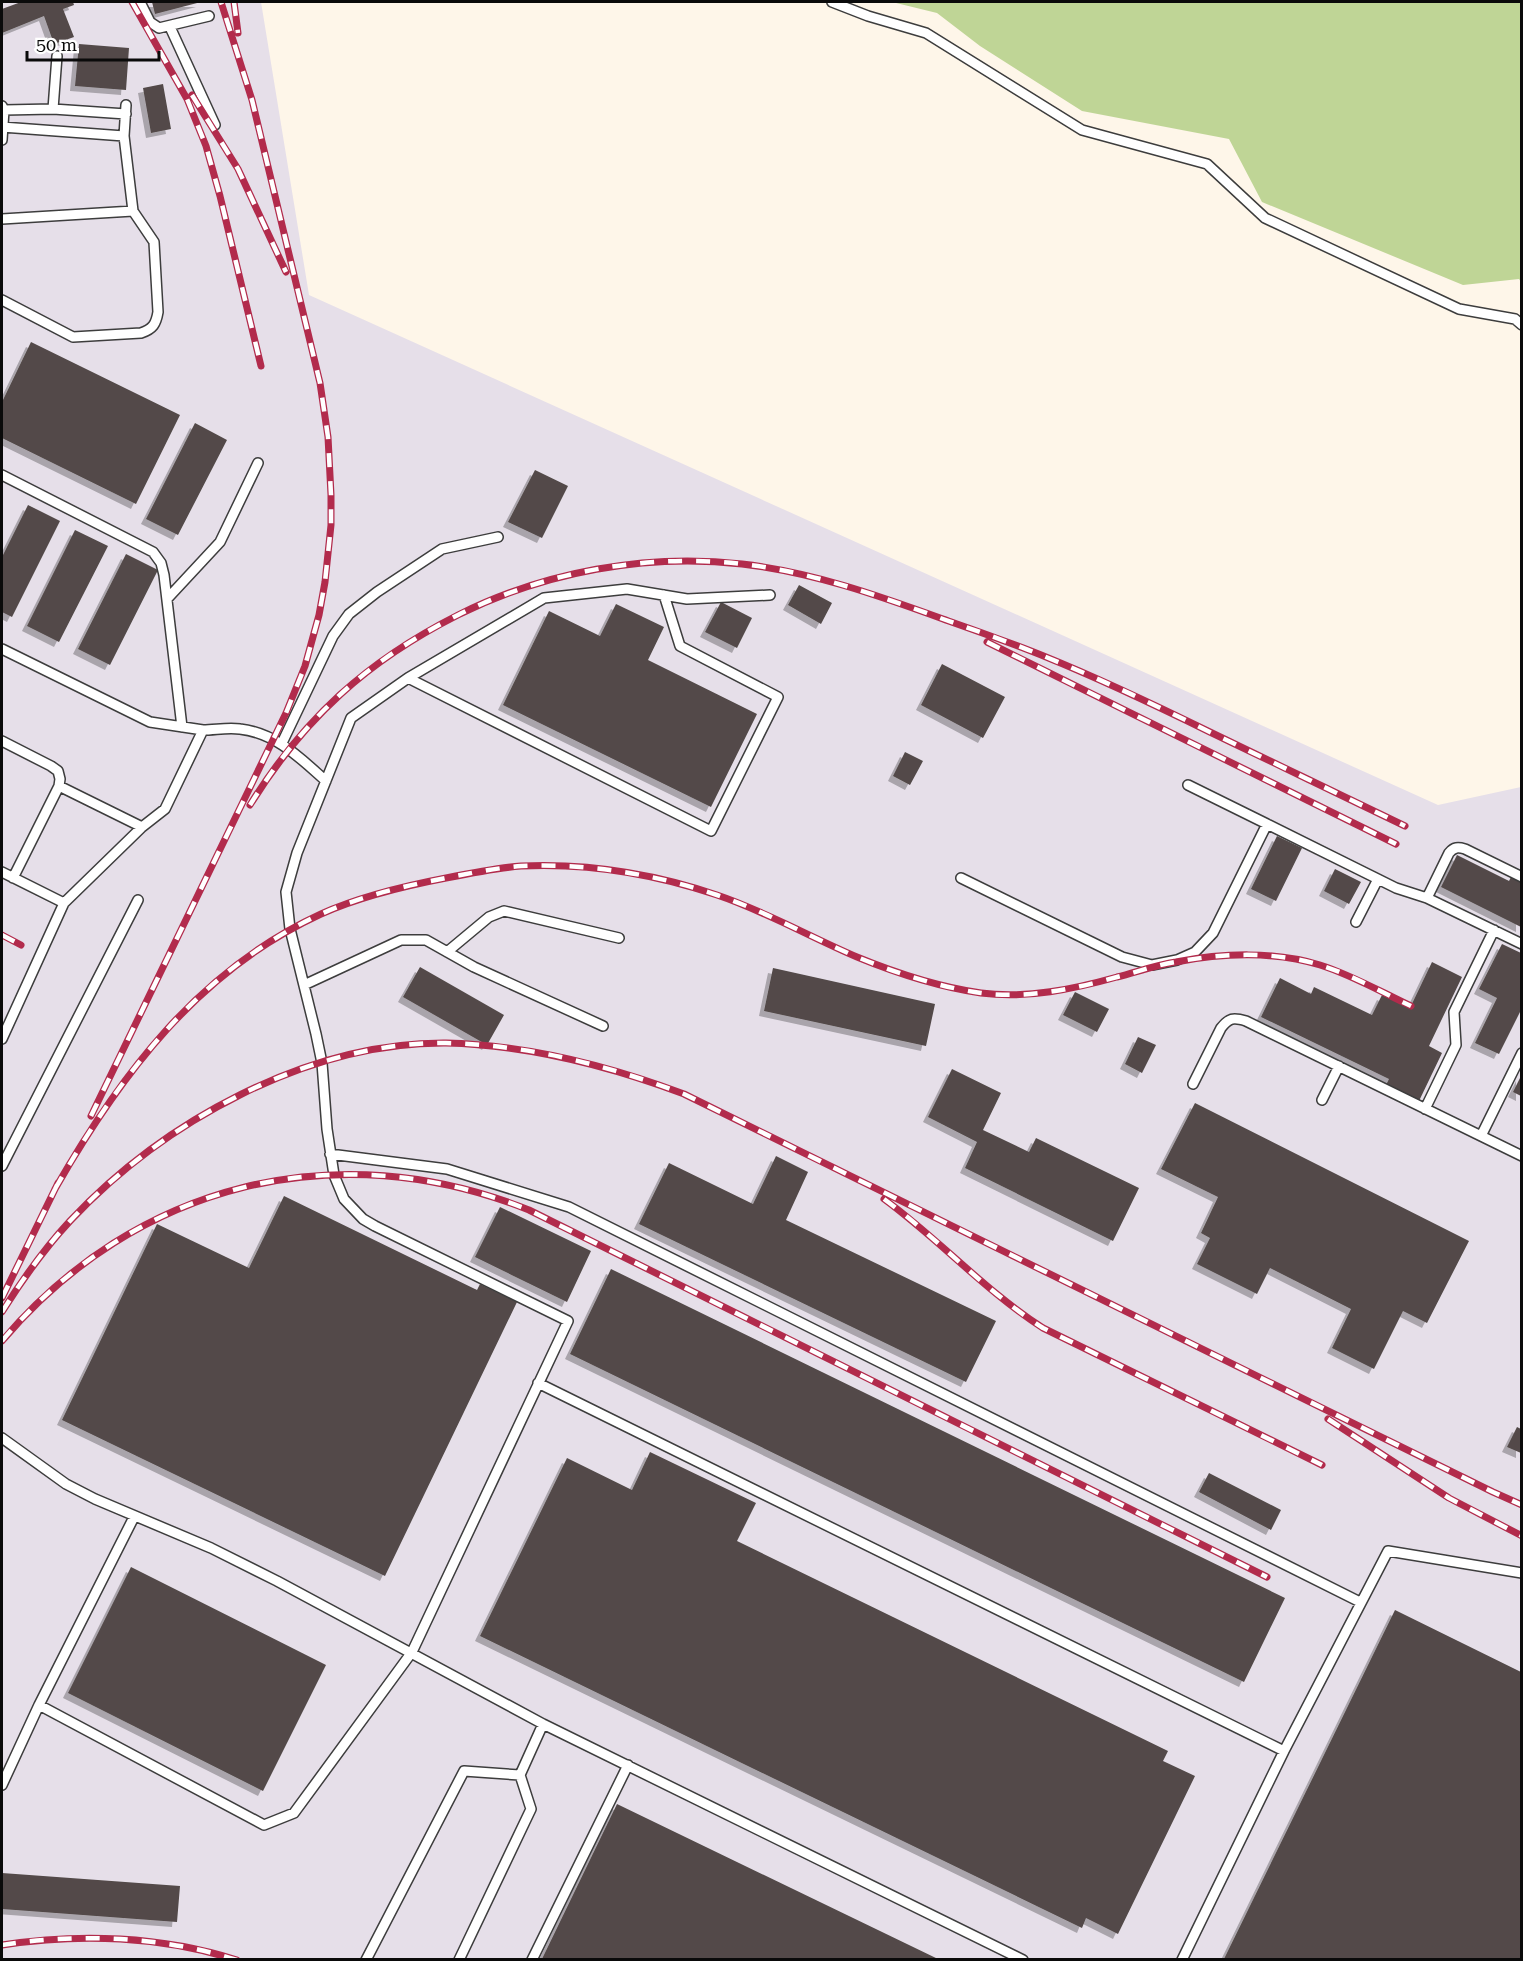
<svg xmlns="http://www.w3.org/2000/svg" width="1523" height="1961" viewBox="0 0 1523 1961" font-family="'Roboto Serif',serif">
<defs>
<filter id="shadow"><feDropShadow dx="-5" dy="5" stdDeviation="0" flood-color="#0004"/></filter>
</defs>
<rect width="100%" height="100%" fill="#fef6e9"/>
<path fill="#e6dfe9" d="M2 2H261L309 295 1438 805 1521 787V1959L2 1960Z"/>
<path fill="#bfd596" d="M892 2H1521V282L1519 279 1463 285 1262 202 1229 139 1082 111 980 46 937 13Z"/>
<path fill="#524a48" filter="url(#shadow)" d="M21 2H73L74 5 63 9 74 37 54 44 44 16 2 33V9Z
M152 2H201L155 14Z
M79 44 129 48 126 90 75 86Z
M163 84 171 129 151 133 143 88Z
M31 342 180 415 136 504 2 438V402Z
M195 423 227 440 178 535 146 519Z
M535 470 568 486 542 538 508 522Z
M28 505 60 521 12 617 2 612V557Z
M75 530 108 546 59 642 27 626Z
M126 554 158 570 110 665 78 649Z
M799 585 832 603 821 624 788 605Z
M721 602 752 618 737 648 705 632Z
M616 604 664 627 648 660 757 714 711 807 503 705 549 611 600 636Z
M942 664 1005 697 983 738 921 705Z
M905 752 923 761 910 785 893 776Z
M1277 836 1302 848 1276 901 1251 889Z
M1457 855 1509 881 1512 875 1521 880V927L1441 887Z
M1335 869 1361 882 1349 904 1324 891Z
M1502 944 1521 953V1010L1499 1054 1475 1043 1497 998 1479 989Z
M1432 962 1462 977 1429 1046 1442 1053 1419 1101 1386 1085 1389 1079 1261 1017 1280 978 1311 994 1314 987 1372 1015 1382 995 1410 1008Z
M420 967 504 1015 487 1045 403 997Z
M773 968 935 1004 926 1046 764 1011Z
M1075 992 1109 1009 1097 1032 1063 1015Z
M1138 1037 1156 1045 1142 1073 1125 1064Z
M952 1069 1001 1093 983 1130 1029 1152 1036 1138 1139 1188 1113 1241 965 1168 977 1142 928 1117Z
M1521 1076V1096L1513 1092Z
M1195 1103 1469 1241 1427 1323 1403 1311 1374 1369 1332 1348 1351 1309 1270 1268 1257 1294 1197 1264 1210 1238 1201 1233 1218 1197 1161 1169Z
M776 1156 808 1172 786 1220 996 1321 966 1382 639 1224 669 1163 753 1204Z
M284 1196 477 1290 480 1284 517 1302 385 1576 62 1420 157 1224 249 1268Z
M500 1207 591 1251 567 1302 475 1257Z
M611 1269 1285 1598 1244 1682 570 1354Z
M1517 1427 1521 1429V1453L1507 1447Z
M650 1452 756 1503 737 1541 1168 1751 1163 1761 1195 1776 1118 1934 1086 1918 1082 1928 480 1636 567 1458 632 1490Z
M1209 1473 1281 1510 1271 1530 1199 1492Z
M131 1567 326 1665 263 1791 68 1693Z
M1395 1610 1521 1672V1959H1224Z
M617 1804 938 1959H542Z
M2 1873 180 1886 177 1922 2 1909Z"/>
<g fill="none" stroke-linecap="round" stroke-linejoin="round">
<defs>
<path id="service" d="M140 2 150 22 159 28 209 16
M832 2 868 16 926 33 1082 130 1207 164 1265 218 1459 309 1515 319 1522 325
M170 27 215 125
M126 105 124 136 133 211
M2 106 4 110 2 140
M53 109 57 56
M4 110 53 109 126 114
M2 127 124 136
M2 219 133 211 154 242 158 312C156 324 153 329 141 333L73 337 2 300
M2 475 153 552 161 563 164 575 182 727
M167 599 220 542 258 463
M2 649 150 722 203 730
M408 678 544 598 627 589 687 599 770 595
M2 741 51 766 58 771 60 779 59 786 13 878
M282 743 333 636 349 614 377 592 442 549 498 537
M1188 785 1267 824
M59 786 142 827
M2 872 64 903
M961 878 1122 957 1152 965 1177 960 1195 952 1213 933 1267 824 1396 888 1427 898 1522 944
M1427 898 1449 853C1454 847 1458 847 1465 849L1522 877
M1356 922 1378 879
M447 952 489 917 504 911 619 938
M304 985 401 940H426L474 967 603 1026
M2 1039 64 903 142 827 165 809 203 730C215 730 228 727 240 729 276 733 300 758 326 781
M1193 1084 1221 1028C1229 1018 1233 1017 1246 1021L1522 1156
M1322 1100 1339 1066
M1425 1109 1456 1045 1454 1012 1494 930
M1481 1136 1522 1053
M330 1154 447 1169 569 1207 1360 1602
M2 1166 138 900
M538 1383 1284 1751
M2 1438 66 1484 95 1499 211 1548 277 1581 543 1724 1023 1960
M39 1705 264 1825 294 1813 412 1652 568 1321 375 1226 363 1219 344 1199 334 1175 327 1129 322 1063 316 1034 290 929 286 892 297 853 351 718 408 678 711 831 778 697 680 646 664 595
M2 1785 39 1705 134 1517
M366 1960 464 1771 520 1775
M459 1960 531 1809 520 1775 543 1724
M532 1960 628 1765
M1182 1960 1284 1751 1388 1551 1522 1573"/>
</defs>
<use href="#service" stroke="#3d3d3d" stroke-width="12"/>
<use href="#service" stroke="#fff" stroke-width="9"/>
<defs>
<path id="rail" d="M132 2 187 99 206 146 220 196 261 366
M234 2 238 33
M192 95 238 169 286 272
M987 642 1396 844
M250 805C304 718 367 661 458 615 544 572 646 553 742 564 812 572 877 595 943 619 977 631 1012 643 1046 657 1103 680 1157 706 1212 733 1276 764 1341 795 1405 826
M2 935 21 945
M91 1116 286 713 305 666 319 615 325 582 331 525V495L328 437 320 383 252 100 221 2
M55 1189C120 1075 199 970 321 914 361 896 404 886 446 878 471 873 496 868 521 866 587 863 655 874 717 895 765 911 810 937 857 957 896 973 939 987 981 993 1027 999 1074 989 1117 977 1137 972 1156 965 1176 962 1222 953 1275 951 1320 965 1352 975 1381 992 1411 1006
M884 1199C940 1240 984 1290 1043 1328L1322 1465
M2 1298 58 1183
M2 1312C22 1280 44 1249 70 1221 163 1122 307 1042 446 1043 529 1045 607 1065 684 1094L1493 1492 1522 1505
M2 1341C136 1183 336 1133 529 1210L1267 1577
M1328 1419 1449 1498 1522 1536
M2 1945C79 1933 162 1936 237 1960"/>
</defs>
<use href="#rail" stroke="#b22b4c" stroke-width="7"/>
<use href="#rail" stroke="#fff" stroke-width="4.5" stroke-dasharray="14" stroke-linecap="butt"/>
</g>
<rect width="1523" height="1961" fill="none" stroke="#0a0a0a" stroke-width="6"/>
<path d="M27 51v9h132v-9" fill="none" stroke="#0a0a0a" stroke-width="3"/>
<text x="36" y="51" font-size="18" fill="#0a0a0a" stroke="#ffffff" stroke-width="4.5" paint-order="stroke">50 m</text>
</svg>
